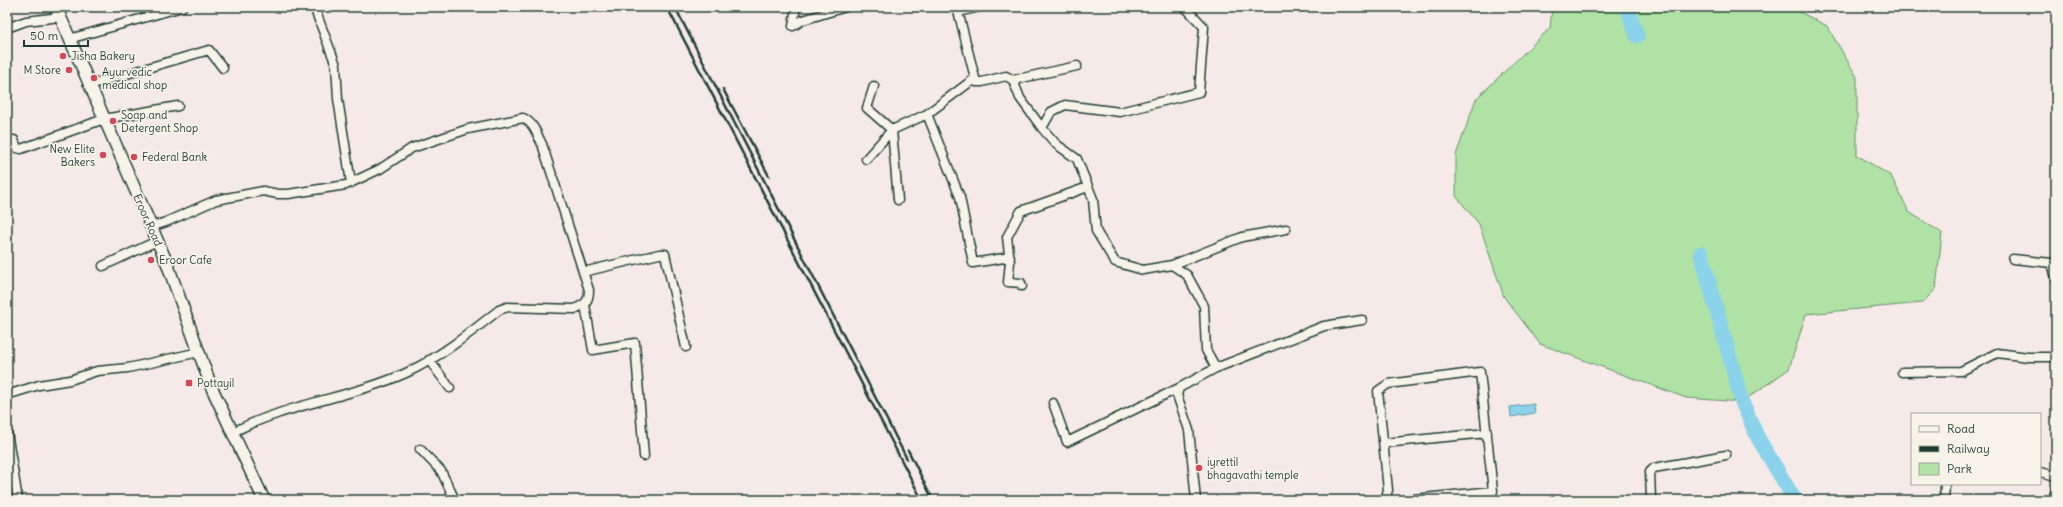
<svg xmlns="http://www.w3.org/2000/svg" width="2063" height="507" viewBox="0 0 2063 507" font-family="Delius,sans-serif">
<rect width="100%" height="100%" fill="#f6eae9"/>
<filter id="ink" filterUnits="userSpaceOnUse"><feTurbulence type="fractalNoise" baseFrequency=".025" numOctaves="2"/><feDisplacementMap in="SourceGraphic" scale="8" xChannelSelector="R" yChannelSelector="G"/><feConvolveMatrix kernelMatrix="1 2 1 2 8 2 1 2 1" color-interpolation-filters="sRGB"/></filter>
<g filter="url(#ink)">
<path fill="#afe2a4" stroke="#67906c" d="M1552 7H1790L1827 26 1857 77V155L1891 176 1909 212 1942 233 1936 289 1922 303 1806 314 1789 369 1742 402 1686 398 1540 344 1504 297 1479 224 1456 196V155L1476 99 1550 28Z"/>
<path fill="#8ad3eb" stroke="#5f97a2" d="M1534 404 1535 413 1511 417 1510 407Z"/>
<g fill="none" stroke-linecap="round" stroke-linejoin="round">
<path stroke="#8ad3eb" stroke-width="15" d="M1627 7 1637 36
M1701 253 1742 402 1758 438 1795 500"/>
<defs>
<path id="street" d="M314 7 336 65 338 99 351 183
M796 7 793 26 803 20 846 7
M957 7 976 82H982L1006 76 1013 80 1020 98 1042 128
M1185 7 1204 27 1199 92 1120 112 1065 105 1051 112 1042 128 1056 144 1077 159 1093 199 1096 231 1115 262 1143 270 1172 265 1187 275 1204 306 1206 350 1216 368 1179 388 1177 395 1189 430 1196 500
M958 12 980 7
M7 28 26 21 60 17
M69 39 182 7
M1013 80 1077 66
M89 85 209 50 223 68
M927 114 974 79
M7 141 14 140 17 148 21 149 104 119 178 106
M866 159 892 130 867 108 874 86
M898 200 892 130 927 114 960 197 973 263 1010 257
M151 227 166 222 216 200 263 191 278 194H288L346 185 380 169 412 148 468 129 523 118C534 123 537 135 542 144L589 290C589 302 585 304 575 309L507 307 499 310C470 333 440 357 406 373 350 398 287 404 233 432
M2013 259 2052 263 2056 278
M1172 265 1242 237 1286 229
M103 266 157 241
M583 272 659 254H665L686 347
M1022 286 1021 283 1008 282 1010 262 1007 237 1021 211 1088 187
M585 305 593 350 635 343 644 456
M429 360 450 388
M1216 368 1324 326 1362 320
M1902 372 1961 371 1997 353 2028 357H2056
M7 395 39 385 70 380 97 371 128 368 199 352
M1053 403 1067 442 1179 388
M7 432 18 500
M1384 443 1487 433
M420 449 441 471 455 500
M2040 472 2056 476
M1385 500 1388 490 1378 391 1388 384 1480 372 1493 491 1404 500
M1651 500 1650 472 1654 468 1726 455
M1944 500 1945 484
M2053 500 2056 489"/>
<path id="secondary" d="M56 7 167 263 211 386 264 500"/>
</defs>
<use href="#street" stroke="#1f3d34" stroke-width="11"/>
<use href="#secondary" stroke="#1f3d34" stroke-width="14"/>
<use href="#street" stroke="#f7f3e8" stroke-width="8"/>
<use href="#secondary" stroke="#f7f3e8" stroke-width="11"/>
<path stroke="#1f3d34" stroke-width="2.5" d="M667 7 922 500
M675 7 907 459
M723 89 769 176
M908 450 933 500"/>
</g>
</g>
<g fill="#d1495b" stroke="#f7f3e8" stroke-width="1.5">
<circle cx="63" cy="56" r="4"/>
<circle cx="69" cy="70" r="4"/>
<circle cx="94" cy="78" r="4"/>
<circle cx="113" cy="121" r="4"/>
<circle cx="103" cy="155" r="4"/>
<circle cx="134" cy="157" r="4"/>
<circle cx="151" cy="260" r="4"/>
<rect x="185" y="379" width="8" height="8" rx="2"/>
<circle cx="1199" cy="468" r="4"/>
</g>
<g text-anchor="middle" stroke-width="3.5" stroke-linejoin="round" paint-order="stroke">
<g font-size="11" fill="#1f3d34" stroke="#f7f3e8" text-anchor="start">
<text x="71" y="60">Jisha Bakery</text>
<text x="61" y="74" text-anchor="end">M Store</text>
<text x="102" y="76">Ayurvedic<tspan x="102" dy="13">medical shop</tspan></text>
<text x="121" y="119">Soap and<tspan x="121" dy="13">Detergent Shop</tspan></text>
<text x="95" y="153" text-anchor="end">New Elite<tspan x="95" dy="13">Bakers</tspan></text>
<text x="142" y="161">Federal Bank</text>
<text x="159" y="264">Eroor Cafe</text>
<text x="197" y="387">Pottayil</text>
<text x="1207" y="466">iyrettil<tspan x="1207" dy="13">bhagavathi temple</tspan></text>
</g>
<g font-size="11" fill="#1f3d34" stroke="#f7f3e8">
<text transform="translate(148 220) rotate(66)" y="4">Eroor Road</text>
</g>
</g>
<rect width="2063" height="507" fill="none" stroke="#f7f3e8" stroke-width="24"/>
<rect x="12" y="12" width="2039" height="483" fill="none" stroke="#1f3d34" stroke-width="1.5" filter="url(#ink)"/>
<rect x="1911" y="413" width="130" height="72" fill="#f7f3e8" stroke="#a1aaa0"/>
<rect x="1919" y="426" width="20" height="6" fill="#f7f3e8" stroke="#a1aaa0"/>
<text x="1947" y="433" font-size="12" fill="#1f3d34">Road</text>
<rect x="1919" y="446" width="20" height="6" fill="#1f3d34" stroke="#a1aaa0"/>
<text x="1947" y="453" font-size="12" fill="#1f3d34">Railway</text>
<rect x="1919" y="463" width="20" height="12" fill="#afe2a4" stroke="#a1aaa0"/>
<text x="1947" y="473" font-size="12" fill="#1f3d34">Park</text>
<path d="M24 40v6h64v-6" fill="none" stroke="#1f3d34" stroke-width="2"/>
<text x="30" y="40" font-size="12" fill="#1f3d34" stroke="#f7f3e8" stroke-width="3" paint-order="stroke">50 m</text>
</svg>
